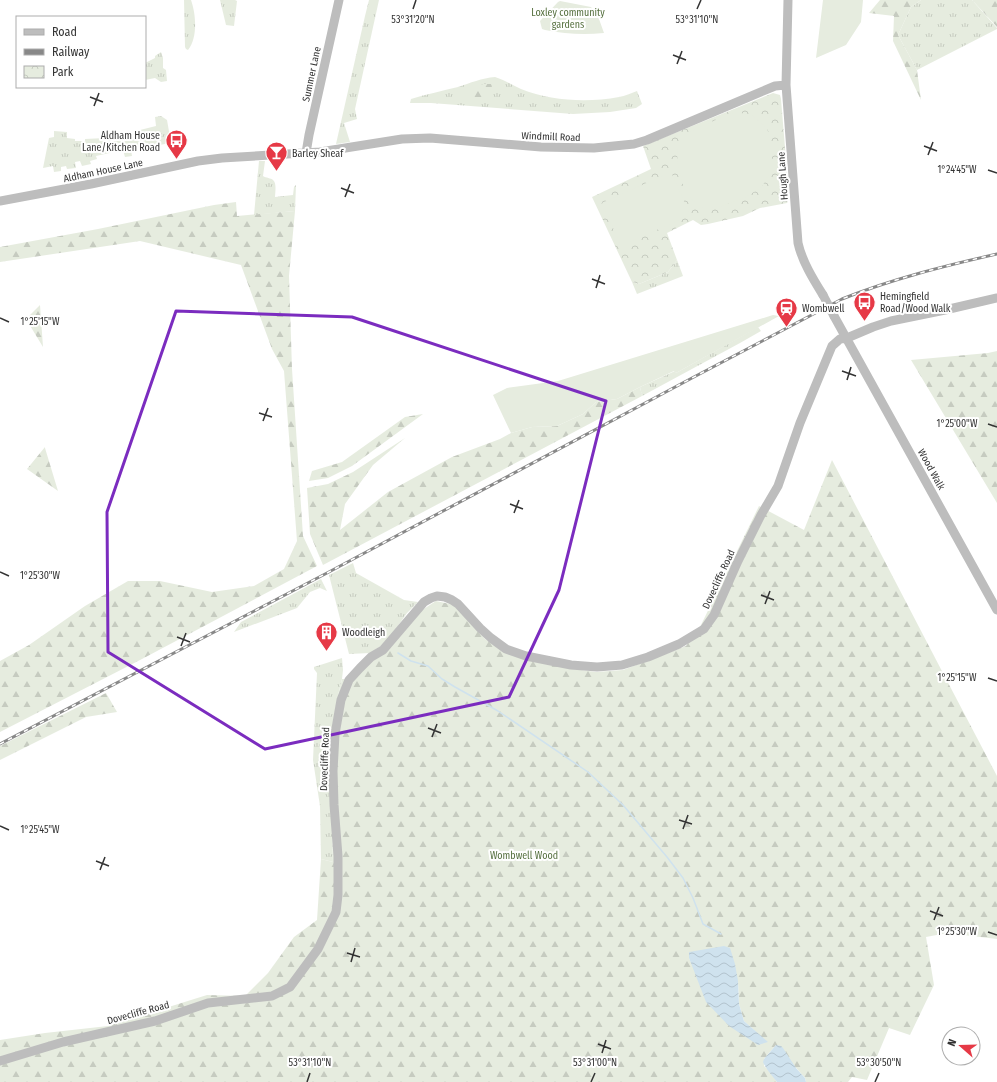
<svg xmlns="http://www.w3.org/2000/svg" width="997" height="1082" viewBox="0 0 997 1082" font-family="'Fira Sans Condensed',sans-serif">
<defs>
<pattern id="grass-tufts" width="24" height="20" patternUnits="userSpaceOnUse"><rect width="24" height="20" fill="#e6ecdf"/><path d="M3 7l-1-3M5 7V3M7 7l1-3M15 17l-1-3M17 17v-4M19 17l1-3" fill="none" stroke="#c6cbc0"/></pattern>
<pattern id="forest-firs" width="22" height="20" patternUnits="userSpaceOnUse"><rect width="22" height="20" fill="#e6ecdf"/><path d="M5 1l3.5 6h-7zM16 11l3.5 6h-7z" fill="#c6cbc0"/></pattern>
<pattern id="park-crowns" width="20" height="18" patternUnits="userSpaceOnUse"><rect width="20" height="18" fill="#e6ecdf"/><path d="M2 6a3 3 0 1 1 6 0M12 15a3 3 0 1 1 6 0" fill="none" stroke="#c6cbc0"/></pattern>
<pattern id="water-waves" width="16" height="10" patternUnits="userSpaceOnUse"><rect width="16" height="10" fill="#cfe2ee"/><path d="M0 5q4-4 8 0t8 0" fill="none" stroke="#b2c2cd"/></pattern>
</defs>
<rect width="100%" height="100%" fill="#fff"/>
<path fill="url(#grass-tufts)" d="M184 0H191C196 14 198 38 188 50L186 49 185 47Z
M220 0H235L237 1 234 26 226 25Z
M369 0H379L355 109 357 119 344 123 350 142 336 144 365 16Z
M921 0H972L997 28V29L917 70 898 35 911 7Z
M161 52 163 58V68L166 70 167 81 161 82 155 78 145 80V63L155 58V56Z
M495 77C505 80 512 85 521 89 551 101 587 103 619 97 625 96 631 93 637 91L642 104 636 108 610 112 573 114 431 103H410L411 99C427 94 442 91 458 87 470 83 482 78 495 77Z
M161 116 167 120 170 137 176 140 174 144 168 140 165 144 131 150 132 156 125 157 123 150 96 156 97 159 90 161 91 164 82 166 80 161 75 162 76 168 67 169 66 166 61 167V171L54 172 53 166 43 168 49 138 54 137V131L67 132V138L75 139V141H85V139L105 138 114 136V138L129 133 131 134 139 131 140 130 156 126 155 117Z
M259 161H265L263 176C266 178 271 178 273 180 277 183 275 193 275 197L293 195 294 187 296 185 295 211 254 215Z
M677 260 683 276 637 294 632 282 639 284 668 272Z
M758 327 761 331 740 343 642 396 640 387 675 371 676 373Z
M353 563 356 573 404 600 418 602 407 613 386 643 370 653 349 654 329 575Z
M321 579 327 591 320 588 310 592 297 608 234 632 241 622Z
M342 658 343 670 342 679 339 691 330 738 333 862 321 859 320 806 313 760 317 673 314 669V667Z"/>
<path fill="url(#forest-firs)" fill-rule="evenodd" d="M880 0H921L911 7 898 35 917 70 921 100 893 41 894 16 869 13Z
M972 0H997V27Z
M484 84H492L491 96 478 101 467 99 471 87Z
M236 202 237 216 295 211 289 276 292 369 303 536 317 566 142 659 0 732V661L29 645 85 606 128 581H160L212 592 254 586 284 569 297 541 284 371 272 349 241 265 140 241 0 262V247L98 229 214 205Z
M40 305 43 347 26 319Z
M997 351V503L911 360 988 353Z
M640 387 642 396 323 565 310 534 307 488 328 484 353 472 405 438 373 465 345 504 340 530 388 492 452 457 500 439 511 433 532 427 557 426 583 414 596 402 617 399Z
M423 414 352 466 328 478 309 481 312 471 342 462 405 417Z
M45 447V448L58 491 27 469Z
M832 460 944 675 997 776V939L947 933 926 937 934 985 910 1035 889 1028 867 1080 852 1077 848 1082H806L805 1078 776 1045 764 1059V1066L770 1071 777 1082H0V1040L45 1033 108 1026 207 995 245 996 268 973 294 937 317 920 321 859 333 862 330 738 339 691 342 679H350L413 616 436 601 455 605 485 639 504 652 567 668 596 672 623 670 686 646 701 625 759 506 804 530ZM689 958 738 981 739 1004 744 1021 767 1042 729 1026 694 968Z
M106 693 117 712 86 717 0 760V746Z"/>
<path fill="url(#park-crowns)" d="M773 93 780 95 781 99 789 196 787 203 760 208 743 216 708 224 701 225 693 220 667 233 677 260 668 272 639 284 632 282 592 197 651 169 643 146Z"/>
<path fill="#e6ecdf" d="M823 0H863L861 22 846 45 816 58Z
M560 1 591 7 599 19 604 33C584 35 565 34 545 30L542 29 540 21 558 2Z
M735 112 752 115 767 128 772 147V168L762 187 744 198 722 206 704 208 693 201 682 183 677 163 678 148 686 134 711 122Z
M671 172 690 215 621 246 602 203Z
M773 315 779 316 676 373 674 371 640 387 617 399 596 402 583 414 557 426 532 427 511 433 493 395 507 388 558 381Z"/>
<path fill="url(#water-waves)" d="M724 946 730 948 735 964 738 981 739 1004 744 1021 768 1042 758 1045 729 1026 706 1002 689 958V952Z
M776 1045 781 1046 783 1048 796 1068 805 1078 806 1082H777C773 1077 764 1066 763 1062L764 1059Z"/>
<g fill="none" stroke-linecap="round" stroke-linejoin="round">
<path stroke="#cfe2ee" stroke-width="1.5" d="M398 653 411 661 428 666 442 679 455 687 498 711 588 772 623 805 667 857 683 878 693 898 703 924 721 934"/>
<path stroke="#bdbdbd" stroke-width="9" d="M788 0 786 85 798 243C802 261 813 279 823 295
M306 153 309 135 339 0
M0 201 91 184 198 161 222 158 320 152 402 139 430 138 541 147 594 148 634 144 647 140 775 86 786 85
M834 316 997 610
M0 1061 63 1042 155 1021 208 1003 272 996 290 987 318 949 336 912 338 895V856L334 805 333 771 335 734 341 700 349 680 360 668 371 657 383 650 424 602 431 598 437 596 445 597 452 600 458 604 480 628 491 638 506 649 526 656 571 665 597 667 622 665 648 657 679 644 704 629 714 615 738 561 761 515 778 486 800 423 832 346 840 339 847 338 873 327 891 321 945 310 997 298"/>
<defs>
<path id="rail" d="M0 744 327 573 692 378 842 299C892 279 944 266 997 254"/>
</defs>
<use href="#rail" stroke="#888" stroke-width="3"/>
<use href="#rail" stroke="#fff" stroke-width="1.5" stroke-dasharray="4.5" stroke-linecap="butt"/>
<path stroke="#bdbdbd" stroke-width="9" d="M823 295 834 316"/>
</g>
<path fill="none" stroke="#7b2cbf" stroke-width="3" stroke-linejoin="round" d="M176 311 352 317 606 401 559 590 509 697 265 749 108 652 107 512Z"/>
<path fill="none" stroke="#333" stroke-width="1.5" d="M413 9 416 0M697 9 701 0M673 55 686 60M677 64 682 51M90 97 103 102M94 106 99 93M924 146 937 151M928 155 933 142M988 170 997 173M341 188 354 193M345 197 350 184M592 279 605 284M596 288 600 275M0 318 9 322M842 371 856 376M847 380 851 367M259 413 272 417M263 421 268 408M988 424 997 427M510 504 523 509M514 513 519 500M0 572 9 576M761 595 774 600M765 604 770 591M177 637 190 642M181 646 186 633M988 678 997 681M428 728 441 733M432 737 437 724M679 820 692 824M0 826 9 830M683 829 688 815M96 861 109 866M100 870 105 857M930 911 943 916M934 920 939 907M988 932 997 935M347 953 360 957M351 962 355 948M598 1044 611 1049M602 1053 606 1040M307 1082 310 1073M591 1082 595 1073M875 1082 879 1073"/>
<defs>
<symbol id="bus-pin" viewBox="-11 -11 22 30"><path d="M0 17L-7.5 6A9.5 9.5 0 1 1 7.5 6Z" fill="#e63946" stroke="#fff"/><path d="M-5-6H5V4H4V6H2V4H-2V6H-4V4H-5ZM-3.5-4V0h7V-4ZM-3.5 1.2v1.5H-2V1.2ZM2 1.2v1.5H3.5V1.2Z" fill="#fff"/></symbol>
<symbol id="bar-pin" viewBox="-11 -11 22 30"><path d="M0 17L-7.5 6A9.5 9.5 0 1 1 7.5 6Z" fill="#e63946" stroke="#fff"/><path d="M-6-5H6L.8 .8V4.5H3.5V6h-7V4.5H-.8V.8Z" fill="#fff"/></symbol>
<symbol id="station-pin" viewBox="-11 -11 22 30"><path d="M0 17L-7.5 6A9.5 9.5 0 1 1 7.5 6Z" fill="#e63946" stroke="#fff"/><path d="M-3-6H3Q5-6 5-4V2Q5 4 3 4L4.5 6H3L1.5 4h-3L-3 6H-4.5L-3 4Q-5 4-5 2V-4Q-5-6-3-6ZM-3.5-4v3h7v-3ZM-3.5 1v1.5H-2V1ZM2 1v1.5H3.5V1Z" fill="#fff"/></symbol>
<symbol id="building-pin" viewBox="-11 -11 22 30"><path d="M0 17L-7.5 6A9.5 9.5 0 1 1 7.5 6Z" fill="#e63946" stroke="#fff"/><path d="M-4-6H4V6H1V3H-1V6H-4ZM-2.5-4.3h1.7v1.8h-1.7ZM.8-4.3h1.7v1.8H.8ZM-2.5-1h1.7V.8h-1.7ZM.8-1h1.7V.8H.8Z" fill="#fff"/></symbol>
</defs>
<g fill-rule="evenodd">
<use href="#bus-pin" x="164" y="128" width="25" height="34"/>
<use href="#bar-pin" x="264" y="140" width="25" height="34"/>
<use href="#bus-pin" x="852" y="290" width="25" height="34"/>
<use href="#station-pin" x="774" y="296" width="25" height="34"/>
<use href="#building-pin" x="314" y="620" width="25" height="34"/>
</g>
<g text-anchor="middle" stroke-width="4" stroke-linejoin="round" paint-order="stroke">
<g font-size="10" fill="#56703f" stroke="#fff">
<text x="568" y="16">Loxley community<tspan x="568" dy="12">gardens</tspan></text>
<text x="524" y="859">Wombwell Wood</text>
</g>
<g font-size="10" fill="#333" stroke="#fff">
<text transform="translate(311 74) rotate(-78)" y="4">Summer Lane</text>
<text transform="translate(551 136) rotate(2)" y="4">Windmill Road</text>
<text transform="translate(103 170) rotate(-12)" y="4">Aldham House Lane</text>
<text transform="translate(782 176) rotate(-94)" y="4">Hough Lane</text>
<text transform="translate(932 469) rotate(61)" y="4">Wood Walk</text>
<text transform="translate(718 579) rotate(-65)" y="4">Dovecliffe Road</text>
<text transform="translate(324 759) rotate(-88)" y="4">Dovecliffe Road</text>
<text transform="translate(138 1012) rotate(-15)" y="4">Dovecliffe Road</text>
</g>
<g font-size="10" fill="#333" stroke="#fff" text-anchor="start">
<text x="160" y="139" text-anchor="end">Aldham House<tspan x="160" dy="12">Lane/Kitchen Road</tspan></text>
<text x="292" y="157">Barley Sheaf</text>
<text x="880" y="300">Hemingfield<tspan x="880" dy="12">Road/Wood Walk</tspan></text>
<text x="802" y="312">Wombwell</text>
<text x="342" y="636">Woodleigh</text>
</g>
</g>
<g font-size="10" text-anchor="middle" fill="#333" stroke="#fff" stroke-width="4" stroke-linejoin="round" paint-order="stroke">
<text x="413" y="23">53°31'20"N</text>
<text x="697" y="23">53°31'10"N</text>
<text x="957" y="173">1°24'45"W</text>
<text x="40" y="325">1°25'15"W</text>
<text x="957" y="427">1°25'00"W</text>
<text x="40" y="579">1°25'30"W</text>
<text x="957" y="681">1°25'15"W</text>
<text x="40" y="833">1°25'45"W</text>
<text x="957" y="935">1°25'30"W</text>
<text x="310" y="1066">53°31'10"N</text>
<text x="595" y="1066">53°31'00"N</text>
<text x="879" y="1066">53°30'50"N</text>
</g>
<rect x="16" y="16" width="130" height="72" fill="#ffffff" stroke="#adadad"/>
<rect x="24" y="29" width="20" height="6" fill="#bdbdbd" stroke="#adadad"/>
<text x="52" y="36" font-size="12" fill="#333333">Road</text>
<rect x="24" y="49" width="20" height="6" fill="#888888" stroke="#adadad"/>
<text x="52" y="56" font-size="12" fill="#333333">Railway</text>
<rect x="24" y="66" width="20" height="12" fill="url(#park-crowns)" stroke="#adadad"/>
<text x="52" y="76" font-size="12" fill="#333333">Park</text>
<g transform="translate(961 1046) rotate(290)"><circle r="19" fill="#ffffff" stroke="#adadad"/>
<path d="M0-3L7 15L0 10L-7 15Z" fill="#e63946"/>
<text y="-6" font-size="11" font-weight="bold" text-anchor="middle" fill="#333333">N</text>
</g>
</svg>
